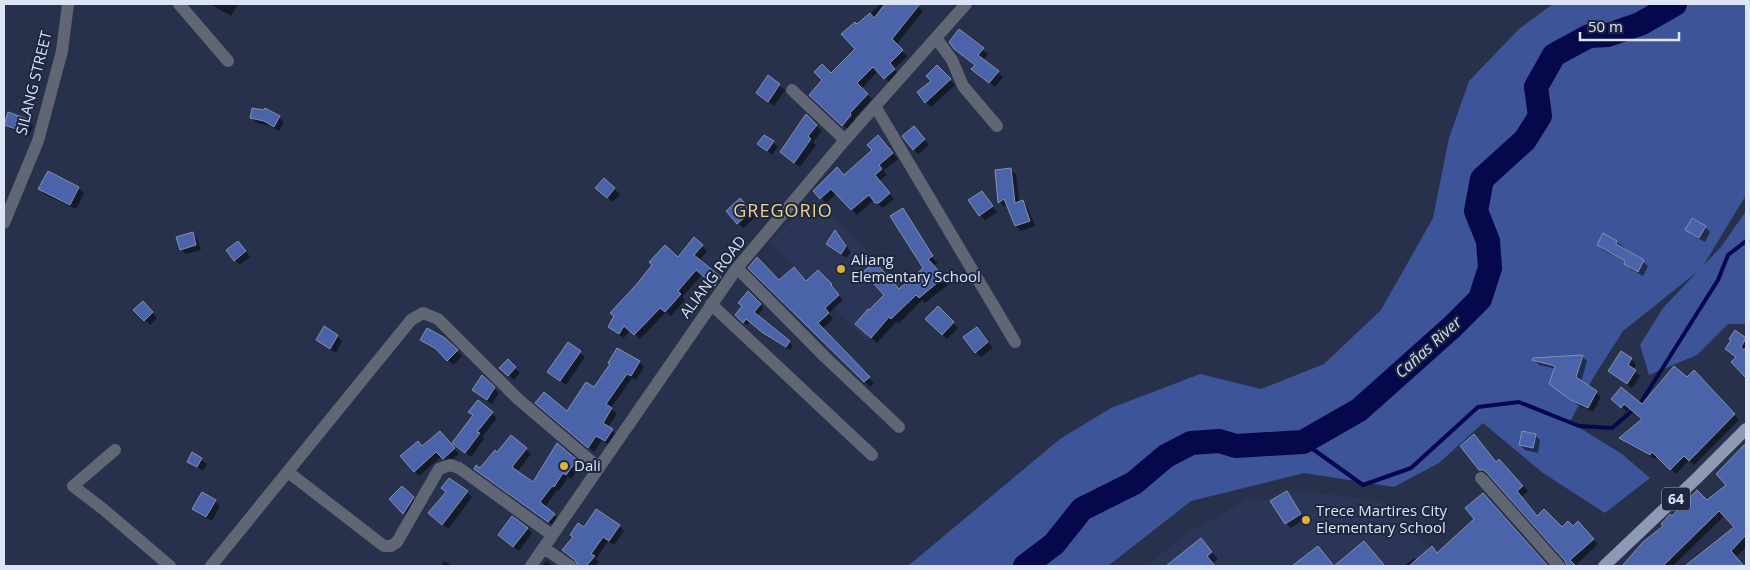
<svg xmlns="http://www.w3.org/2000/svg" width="1750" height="570" viewBox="0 0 1750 570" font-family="'Open Sans',sans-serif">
<rect width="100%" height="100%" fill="#27314b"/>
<path fill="#2b3657" d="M815 197 912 296 866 341 770 242Z
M1283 489 1374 500 1386 504 1446 566H1146L1183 536 1249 498 1264 501Z"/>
<path fill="#3e5499" d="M1553 4H1746V195L1703 266 1721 247 1746 211V324H1728L1697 355 1649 375 1640 345 1663 308 1697 272 1623 331 1593 378 1570 422 1622 454 1650 478 1605 513 1543 473 1483 423 1439 463 1394 487 1304 473 1191 501 1108 566H908L1060 439 1111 408 1200 374 1261 389 1324 364 1381 310 1433 218 1449 138 1469 81 1519 29Z"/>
<path fill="#0007" d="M210 4H238L231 16Z
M881 4H915L923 11 896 45 907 56 894 69 899 75 890 83 878 71 861 89 872 99 854 119 856 121 848 130 810 95 856 49 857 26Z
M960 31 988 54 983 60 1003 77 995 87 978 74 976 66 961 54Z
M937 67 955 85 931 107 926 102Z
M768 77 785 90 774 106 757 93Z
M9 113 28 120 33 126 29 136 10 129 5 124Z
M806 116 822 131 813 142 816 145 800 167 787 157Z
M279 117 284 122 279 131 270 126 257 123 252 118Z
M918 132 929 145 918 154 913 149Z
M883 141 898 159 883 171 887 175 879 181 894 199 884 207H881L874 200 857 215 837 193 826 203 821 198Z
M773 142 778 147 772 155 759 144Z
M1011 170 1016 175 1019 202 1022 201 1027 206 1035 226 1021 231 1016 226 1008 204 1004 207 1000 202 996 171Z
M604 180 620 194 613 202 602 193Z
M78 188 84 193 76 209 44 194 39 189Z
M982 193 997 212 985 220 980 215Z
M745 205 756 217 743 228 738 223Z
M903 210 907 215H905L936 262 937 261 938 262 933 266 949 284 925 303 922 300 898 324 896 322 877 343 862 329 869 312 899 290 925 269Z
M1705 227 1710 232 1705 242 1692 235 1687 229Z
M835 232 851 252 846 258 827 244Z
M192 233 197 239 201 250 186 254 181 249Z
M694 239 707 251 699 261 725 283 720 290 702 275 682 297 685 300 671 316 666 312 640 339 630 330 624 338 615 332 610 326 678 259Z
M1617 242 1648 266 1643 276 1630 269 1626 262 1603 250 1598 245Z
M243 247 250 257 240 265 235 260Z
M750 268 779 282H806L823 276 843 300 829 313 833 319 822 329 874 383 870 387Z
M748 293 764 308 757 316 793 346 790 350 768 337 750 322 747 325 736 315 743 306Z
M143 303 157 318 150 325 135 310Z
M938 308 958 328 947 339 927 319Z
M1736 332 1746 340V376L1733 362 1737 358Z
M982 334 993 348 981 357 976 352Z
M337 336 342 341 336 353 323 345 318 340Z
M444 339 462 356 453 365 442 353 427 345 422 340Z
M569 344 585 357 566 385 548 372Z
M1582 356 1587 361 1581 382 1601 397 1593 412 1578 405 1556 389V369L1539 365 1534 359Z
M1631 359 1636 365 1633 370 1640 376 1632 388 1609 371Z
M508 361 520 373 514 380 501 368Z
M639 362 644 367 636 380 632 378 611 408 617 414 608 427 617 435 610 446 602 440 594 452 542 408 567 413 594 389Z
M1694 372 1739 420 1694 465 1689 460 1676 474 1658 456 1655 459 1626 443 1621 438 1643 419 1630 408 1627 412 1613 399 1642 405 1687 379Z
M482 377 499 393 492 404 474 390Z
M478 402 497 418 482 437 484 439 471 457 453 443 474 416Z
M1535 435 1540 440 1538 453 1525 450 1520 445Z
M445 437 459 454 448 463 442 456 419 476 414 471 422 447Z
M511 437 531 454 517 472 533 483 576 461 581 466 571 479 568 477 559 491 557 490 545 507 559 520 554 526 480 473 481 470Z
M1746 448V548L1735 557 1744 566H1687L1736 527 1725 515 1673 566H1624L1644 543 1664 526 1672 518 1707 501 1728 485 1743 452Z
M193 454 207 464 203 471 189 461Z
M1496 463 1504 465 1528 491 1521 497 1537 517 1562 529 1573 528 1578 523 1598 544 1575 566H1568L1489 475H1485L1480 469Z
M449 479 472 497 448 529 435 518 447 493Z
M402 487 418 503 409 518 390 499Z
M1286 492 1305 519 1291 528 1286 523Z
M215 501 220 506 212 521 199 514 194 509Z
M1490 502 1548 566H1404L1414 558 1417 561 1432 548 1438 554 1475 519Z
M619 526 624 531 614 545 608 541 596 559 599 562 595 566H579L578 563 563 550 584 529Z
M527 528 532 533 519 551 505 540Z
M1201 539 1218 559 1213 564 1215 566H1168Z
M444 561 453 566H441Z
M546 561 553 566H542Z"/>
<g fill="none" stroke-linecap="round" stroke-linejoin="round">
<path stroke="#05084a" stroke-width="4" d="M1303 442 1363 485 1411 468 1478 407 1519 402 1579 426 1612 428 1640 404 1718 280 1728 255 1746 241"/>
<path stroke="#05084a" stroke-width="24" d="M1025 566 1054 544 1082 509 1134 483 1166 456 1191 443 1219 441 1236 446 1303 442 1359 410 1452 327 1480 299 1490 268 1488 241 1476 211 1482 179 1525 140 1540 116 1536 87 1554 55 1589 36 1608 35 1640 24 1675 4"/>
</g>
<path fill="#4b63a9" stroke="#8390b0" d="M885 4H920L892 39 903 50 890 63 895 69 884 79 873 67 857 83 868 94 850 113 851 115 842 126 809 95 822 80 814 72 822 64 831 73 855 49 841 34 855 22 857 24 870 13 874 18Z
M959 29 984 48 978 55 999 71 989 83 971 69 975 65 954 49 949 42Z
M937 65 951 79 925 103 917 92 931 81 926 76Z
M768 75 780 84 768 102 756 93Z
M252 108 264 110 265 108 280 116 274 127 264 121 250 118Z
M8 112 28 119 24 132 4 125Z
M806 114 817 125 808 136 811 139 794 163 780 152Z
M914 126 925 139 913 150 902 136Z
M764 135 774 141 767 151 757 144Z
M878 135 893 153 879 165 882 169 875 175 890 193 879 203H875L869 195 851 210 831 189 820 199 813 191 837 167 844 175 872 150 867 145Z
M1011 168 1015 203 1023 200 1030 221 1015 226 1004 199 998 203 995 170Z
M48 171 79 187 70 205 38 189Z
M604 178 615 188 607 198 595 188Z
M982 191 993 206 979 216 968 200Z
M740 198 752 211 737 224 726 211Z
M903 208 933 256 928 259 944 277 919 298 916 295 891 319 889 317 871 338 855 324 868 309 869 310 884 295 863 272 875 262 899 289 923 268 890 216Z
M1692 218 1706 226 1699 238 1685 230Z
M835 230 846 246 841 254 826 244Z
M193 232 196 245 180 250 176 237Z
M1603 233 1617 241 1616 244 1644 260 1638 272 1624 264 1625 261 1597 245Z
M694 237 703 245 694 255 721 277 715 286 696 270 678 291 681 294 665 312 660 308 634 335 624 326 619 334 608 327 614 316 610 313 636 285 652 265 649 262 665 245 678 257Z
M238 241 246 251 234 261 226 250Z
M757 257 779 280 794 267 806 281 818 270 832 284 831 285 839 295 825 308 829 313 818 323 870 377 864 382 748 268Z
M748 291 761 304 754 312 790 341 786 347 763 333 746 319 743 323 735 315 742 306 738 303Z
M143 301 153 312 144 321 133 310Z
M938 306 954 322 942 335 925 319Z
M324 326 338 335 330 349 316 340Z
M977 327 988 342 975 353 963 337Z
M427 328 445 338 458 350 447 361 436 349 420 340Z
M1735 330 1746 338 1741 347 1744 350 1746 347V378L1731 362 1736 357 1725 349 1731 340 1729 339Z
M568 342 581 351 560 381 547 372Z
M617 348 640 361 631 376 627 374 606 404 612 408 603 423 613 429 605 441 596 436 588 448 535 403 544 392 567 411 586 382 594 387 610 364 608 363Z
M1621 351 1632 358 1628 365 1636 370 1627 384 1608 371Z
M1583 355 1576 377 1597 391 1588 408 1571 400 1549 384 1555 366 1532 360 1533 358Z
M508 359 516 367 508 376 499 368Z
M1674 366 1687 377 1694 370 1735 414 1689 461 1684 456 1670 470 1652 452 1650 455 1619 438 1642 419 1624 404 1621 408 1611 399 1621 387 1642 404Z
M482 375 495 387 487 400 472 390Z
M478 400 493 412 477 432 480 433 465 453 452 443 473 415 468 412Z
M440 431 455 448 443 459 436 452 414 472 400 456 418 441 422 446Z
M1522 431 1536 434 1533 448 1519 445Z
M1474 434 1496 462 1499 459 1523 486 1517 491 1537 516 1544 509 1562 527 1568 521 1573 526 1578 521 1594 539 1570 560 1576 566H1567L1565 561 1487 473 1483 470H1479L1460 446Z
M511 435 527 448 512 467 533 482 557 443 577 460 566 475 563 473 554 487 552 486 540 502 555 514 548 522 474 469 476 465 480 468 495 450 497 452Z
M1746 443V535L1731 551 1744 566H1685L1734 527 1719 511 1663 566H1622L1643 542 1663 526 1661 524 1670 514 1672 516 1697 490 1707 500 1726 485 1716 474Z
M192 452 202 458 197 467 187 462Z
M449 478 468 491 442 525 428 513 446 492 441 488Z
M402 486 414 497 403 514 389 499Z
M1287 491 1301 514 1285 524 1270 501Z
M202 492 216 500 206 517 192 509Z
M1483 493 1548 566H1409L1432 546 1437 553 1474 519 1465 508Z
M596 509 620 525 609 541 603 537 591 554 595 556 586 566H578L575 560 562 550 573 537 570 535 578 523 584 527Z
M512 516 528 528 513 547 498 535Z
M1201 538 1212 552 1207 556 1215 566H1166Z
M1364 541 1385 566H1334Z
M1318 546 1334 566H1292Z"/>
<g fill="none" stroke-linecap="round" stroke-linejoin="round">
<path stroke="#606673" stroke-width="12" d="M179 4 228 61
M936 38 952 60 963 86 997 126
M792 90 845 140
M875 106 1015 342
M4 223 38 141 62 51 68 4
M737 268 825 357 899 427
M711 304 872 455
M115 450 73 486 103 509 170 566
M288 472 384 546H391L397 542 439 469 450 465 459 468 552 535
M1481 478 1559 566
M544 548 570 566
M211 566 411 320 423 313 438 319 518 399 599 468
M531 566 737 268 845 140 966 4"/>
<path stroke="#8e99b4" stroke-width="12" d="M1604 566 1697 478 1746 429"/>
</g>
<g fill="#ddb133" stroke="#1d2740" stroke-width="2">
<circle cx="841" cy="269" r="5"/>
<circle cx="564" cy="466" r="5"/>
<circle cx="1306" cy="520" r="5"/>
</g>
<g text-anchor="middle" stroke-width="4" stroke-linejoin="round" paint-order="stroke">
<rect fill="#1d2740" stroke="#a3abbf" stroke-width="1" x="1662" y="487.5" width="28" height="23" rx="4"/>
<g font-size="14" font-weight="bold" fill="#dde4f5">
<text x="1676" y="504">64</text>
</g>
<g font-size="15" fill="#dde4f5" stroke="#1d2740">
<text transform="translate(34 83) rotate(-76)" y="5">SILANG STREET</text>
<text transform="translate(713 277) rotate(-53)" y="5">ALIANG ROAD</text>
</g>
<g font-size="15" fill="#dde4f5" stroke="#1d2740" text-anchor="start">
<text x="851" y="265">Aliang<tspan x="851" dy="17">Elementary School</tspan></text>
<text x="574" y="471">Dali</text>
<text x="1316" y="516">Trece Martires City<tspan x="1316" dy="17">Elementary School</tspan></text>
</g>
<g font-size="16" font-style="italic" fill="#d3dbef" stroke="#1d2740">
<text transform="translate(1428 347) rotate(-42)" y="6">Cañas River</text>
</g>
<g font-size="18" letter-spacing="1" fill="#f1d387" stroke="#1d2740">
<text x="783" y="217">GREGORIO</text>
</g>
</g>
<rect width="1750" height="570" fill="none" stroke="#dde4f5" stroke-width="10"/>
<path d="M1580 32v8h99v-8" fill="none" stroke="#dde4f5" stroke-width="2.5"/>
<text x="1588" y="32" font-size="15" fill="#dde4f5" stroke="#1d2740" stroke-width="4" paint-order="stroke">50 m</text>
</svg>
